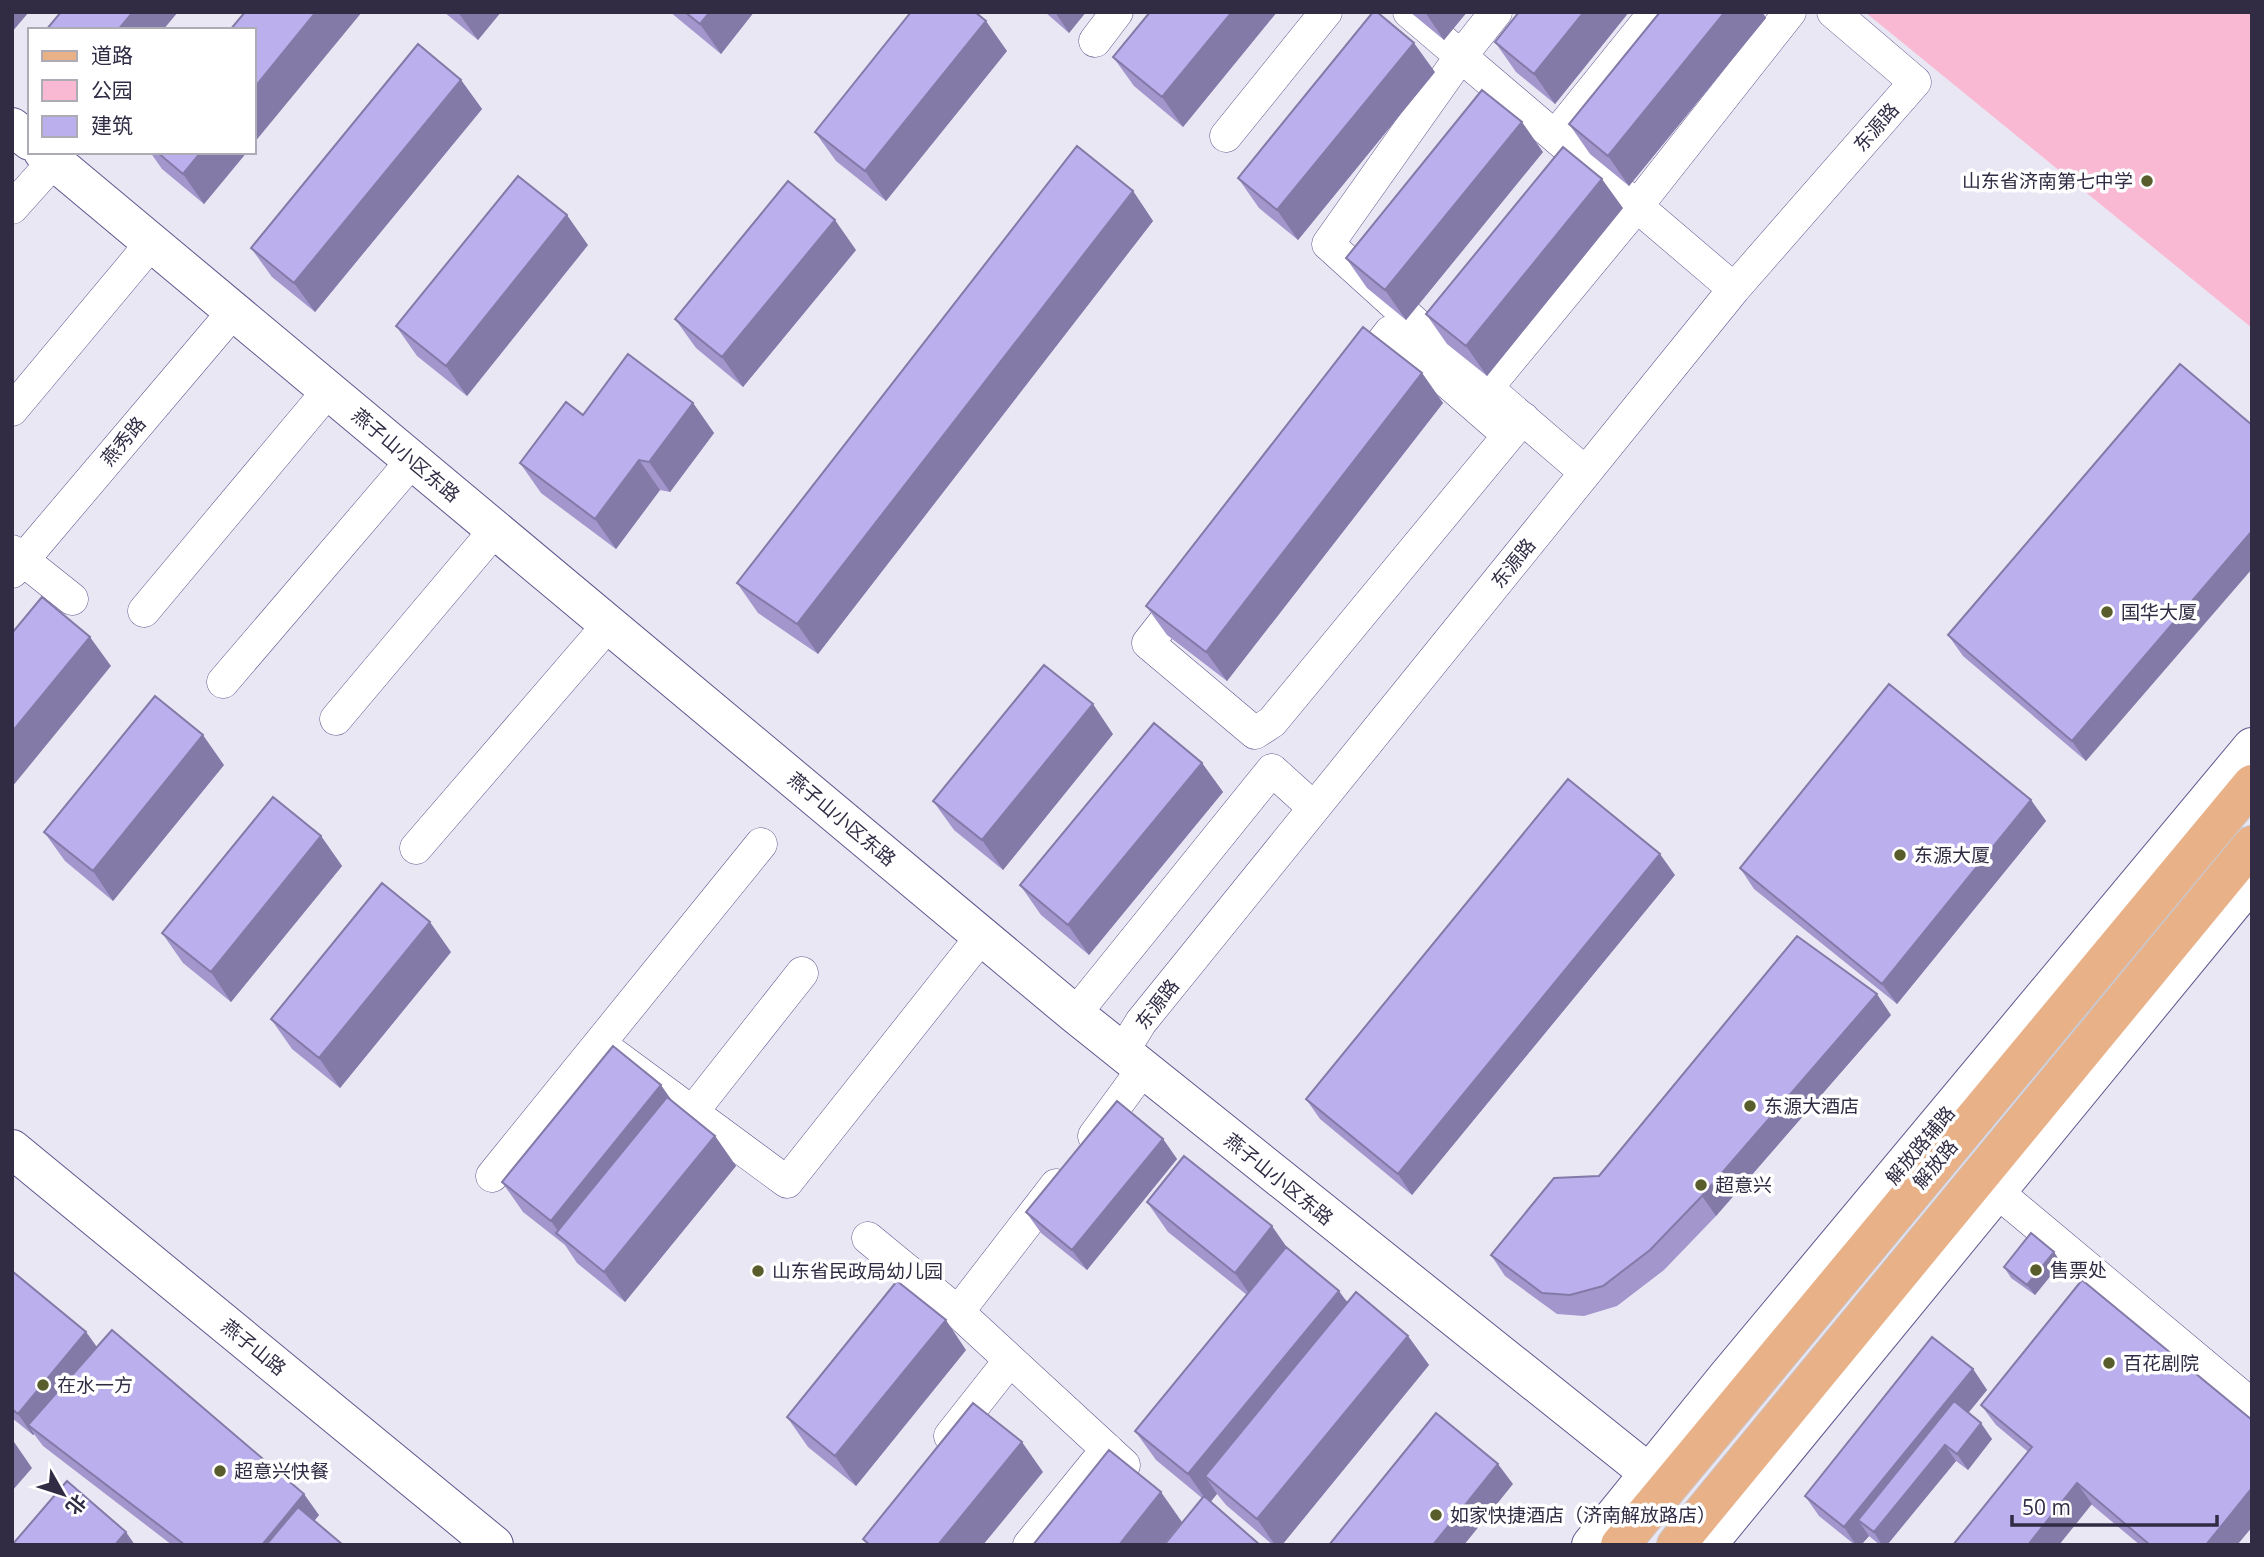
<svg xmlns="http://www.w3.org/2000/svg" width="2264" height="1557" viewBox="0 0 2264 1557" font-family="'Open Sans','Noto Sans SC',sans-serif">
<rect width="100%" height="100%" fill="#eae7f5"/>
<path fill="#fab9d2" d="M1865 12H2252V328Z"/>
<g fill="none" stroke-linecap="round" stroke-linejoin="round">
<defs>
<path id="minor" d="M1409 12 1734 289
M1496 12 1461 56 1328 244 1487 388 1637 206 1790 12
M1095 41 1117 12
M1226 136 1326 12
M1555 136 1655 12
M12 208 54 161
M1355 377 1390 332 1508 435
M1487 388 1585 472
M12 410 139 258 149 242
M12 551 23 560 233 312
M12 572 23 560 72 599
M1188 592 1148 643 1255 733 1272 722 1523 418
M144 611 328 391
M223 682 400 475 415 461
M336 719 495 530
M416 848 609 624
M1075 1014 1272 770 1314 808
M600 1044 787 1182 982 936
M1122 1053 1141 1022 1734 289 1915 82 1833 12
M679 1129 802 973
M1094 1136 1143 1069
M492 1176 761 844
M1056 1185 958 1312 1124 1465
M1996 1191 2252 1405
M868 1238 958 1312
M950 1436 1010 1360
M1029 1545 1107 1449"/>
<path id="tertiary" d="M12 127 30 141
M43 152 1075 1014 1650 1474
M12 1149 494 1545
M1591 1545 1726 1378 2252 747
M1707 1545 2252 880"/>
<path id="primary" d="M1620 1545 2252 784
M1676 1545 2252 845"/>
</defs>
<use href="#minor" stroke="#62558d" stroke-width="33"/>
<use href="#tertiary" stroke="#62558d" stroke-width="40"/>
<use href="#primary" stroke="#c9c8ce" stroke-width="40"/>
<use href="#minor" stroke="#fff" stroke-width="32"/>
<use href="#tertiary" stroke="#fff" stroke-width="38"/>
<use href="#primary" stroke="#e9b188" stroke-width="38"/>
</g>
<path fill="#a296cd" d="M444 12H501L478 40Z
M670 12H754L721 54Z
M1045 12H1086L1069 33Z
M1150 12H1277L1183 127 1134 86 1113 57Z
M1410 12H1467L1444 40Z
M1519 12H1629L1555 104 1516 72 1495 42Z
M1660 12H1762L1766 18 1629 186 1590 154 1569 124Z
M1007 51 886 201 836 161 815 132Z
M1435 72 1298 240 1259 208 1238 178Z
M461 80 482 109 315 312 272 277 251 248Z
M150 152H247L204 204 162 169Z
M1543 152 1406 320 1367 288 1346 258Z
M1133 191 1153 221 818 654 758 613 737 583Z
M1623 208 1487 376 1447 344 1426 314Z
M588 245 467 396 417 356 396 326Z
M856 250 743 387 696 348 675 319Z
M2180 364 2086 761 1963 656 1948 635Z
M1422 373 1443 403 1227 681 1167 635 1146 606Z
M693 403 714 433 670 492 660 490 616 549 541 493 520 463 583 415Z
M1113 734 1003 870 954 830 933 801Z
M1202 763 1223 792 1089 955 1041 915 1020 885Z
M224 765 113 901 65 861 44 832Z
M2031 800 2046 821 1897 1004 1754 889 1740 868Z
M321 836 342 866 231 1002 183 963 162 933Z
M1675 875 1412 1195 1320 1119 1306 1099Z
M451 952 340 1088 292 1049 271 1019Z
M1891 1015 1716 1216 1664 1270 1617 1306 1584 1316 1557 1314 1505 1276 1491 1255 1599 1176Z
M673 1102 715 1136 736 1166 625 1302 577 1263 565 1245 523 1212 502 1182Z
M1163 1139 1177 1159 1087 1270 1041 1233 1026 1212Z
M1147 1202 1287 1248 1348 1302 1408 1336 1429 1365 1282 1545H1273L1226 1505 1217 1494 1202 1498 1156 1460 1135 1431 1247 1295 1168 1232Z
M2054 1252 2061 1263 2035 1295 2011 1278 2004 1267Z
M12 1271 86 1332 97 1347 319 1515 314 1521 343 1545H172L43 1446 34 1434 33 1435 12 1418Z
M966 1350 856 1486 808 1447 787 1417Z
M1973 1369 1987 1390 1968 1413 1992 1439 1968 1470 1956 1461 1887 1545H1880L1869 1536 1861 1545H1855L1819 1516 1805 1496Z
M1981 1405 2252 1527 2237 1545H2140L1996 1425Z"/>
<path fill="#847aa7" d="M12 12H29L12 32Z
M133 12H178L163 30H118Z
M316 12H362L254 143V88Z
M458 12H501L478 40Z
M710 12H754L721 54 700 24Z
M1055 12H1086L1069 33Z
M1232 12H1277L1183 127 1162 97Z
M1425 12H1467L1444 40Z
M1584 12H1629L1555 104 1534 74Z
M1725 12H1762L1766 18 1629 186 1608 156Z
M986 21 1007 51 886 201 865 171Z
M1414 43 1435 72 1298 240 1277 210Z
M461 80 482 109 315 312 294 283Z
M1522 122 1543 152 1406 320 1385 290Z
M201 152H247L204 204 183 174Z
M1602 179 1623 208 1487 376 1466 346Z
M1133 191 1153 221 818 654 797 624Z
M567 215 588 245 467 396 446 366Z
M835 220 856 250 743 387 722 357Z
M1422 373 1443 403 1227 681 1206 652Z
M693 403 714 433 670 492 649 462Z
M639 460 660 490 616 549 595 519Z
M2252 531V569L2086 761 2072 741Z
M90 637 111 666 12 787V732Z
M1093 704 1113 734 1003 870 982 840Z
M203 735 224 765 113 901 93 871Z
M1202 763 1223 792 1089 955 1068 925Z
M2031 800 2046 821 1897 1004 1882 984Z
M321 836 342 866 231 1002 211 972Z
M1660 854 1675 875 1412 1195 1398 1174Z
M430 922 451 952 340 1088 319 1058Z
M1877 994 1891 1015 1716 1216 1702 1196Z
M661 1085 682 1115 563 1238 551 1221Z
M715 1136 736 1166 625 1302 604 1272Z
M1163 1139 1177 1159 1087 1270 1072 1250Z
M1272 1226 1293 1256 1255 1302 1235 1273Z
M2054 1252 2061 1263 2035 1295 2027 1285Z
M1339 1291 1360 1320 1205 1476 1217 1494 1209 1504 1188 1474Z
M946 1320 966 1350 856 1486 835 1456Z
M86 1332 101 1353 28 1425 34 1434 33 1435 18 1414Z
M1408 1336 1429 1365 1282 1545H1275L1257 1519Z
M1973 1369 1987 1390 1872 1531 1858 1520 1869 1536 1861 1545H1856L1844 1527Z
M1981 1423 1992 1439 1968 1470 1957 1454Z
M12 1439 32 1468 12 1491Z
M1022 1442 1043 1472 983 1545H938Z
M1945 1445 1956 1461 1887 1545H1882L1874 1532Z
M1498 1464 1513 1484 1464 1545H1433Z
M2077 1483 2092 1504 2059 1545H2028Z
M2252 1488V1527L2237 1545H2206Z
M1161 1492 1182 1522 1163 1545H1119Z
M304 1494 319 1515 294 1545H262Z
M126 1532 135 1545H115Z"/>
<path fill="#bcafee" stroke="#847aa7" stroke-width="2" d="M61 12H133L118 30H46Z
M245 12H316L254 88V30H230Z
M685 12H710L700 24Z
M911 12H975L986 21 865 171 815 132Z
M1150 12H1232L1162 97 1113 57Z
M1373 12H1377L1414 43 1277 210 1238 178Z
M1519 12H1584L1534 74 1495 42Z
M1660 12H1725L1608 156 1569 124Z
M418 44 461 80 294 283 251 248Z
M1482 90 1522 122 1385 290 1346 258Z
M1077 146 1133 191 797 624 737 583Z
M1563 147 1602 179 1466 346 1426 314Z
M157 152H201L183 174Z
M518 176 567 215 446 366 396 326Z
M788 181 835 220 722 357 675 319Z
M1363 327 1422 373 1206 652 1146 606Z
M628 354 693 403 649 462 639 460 595 519 520 463 566 402 583 415Z
M2180 364 2252 425V531L2072 741 1948 635Z
M42 597 90 637 12 732V633Z
M1044 665 1093 704 982 840 933 801Z
M1889 684 2031 800 1882 984 1740 868Z
M155 696 203 735 93 871 44 832Z
M1154 723 1202 763 1068 925 1020 885Z
M1568 779 1660 854 1398 1174 1306 1099Z
M273 797 321 836 211 972 162 933Z
M382 883 430 922 319 1058 271 1019Z
M1797 936 1877 994 1702 1196 1650 1250 1603 1286 1570 1295 1542 1293 1491 1255 1554 1178 1599 1176Z
M613 1046 661 1085 551 1221 502 1182Z
M667 1097 715 1136 604 1272 556 1233Z
M1117 1101 1163 1139 1072 1250 1026 1212Z
M1184 1156 1272 1226 1235 1273 1147 1202Z
M2031 1233 2054 1252 2027 1285 2004 1267Z
M1286 1247 1339 1291 1188 1474 1135 1431Z
M12 1271 86 1332 18 1414 12 1409Z
M2082 1280 2252 1420V1488L2206 1545H2150L2077 1483 2028 1545H1953L2032 1447 1981 1405Z
M897 1281 946 1320 835 1456 787 1417Z
M1356 1292 1408 1336 1257 1519 1205 1476Z
M112 1330 304 1494 262 1545H185L28 1425Z
M1932 1337 1973 1369 1844 1527 1805 1496Z
M1954 1401 1981 1423 1957 1454 1945 1445 1874 1532 1858 1520Z
M973 1403 1022 1442 938 1545H870L863 1539Z
M1436 1413 1498 1464 1433 1545H1329Z
M1109 1450 1161 1492 1119 1545H1033Z
M67 1481 126 1532 115 1545H12Z
M1204 1496 1260 1545H1164Z
M298 1507 343 1545H266Z"/>
<g fill="#585d2b" stroke="#fff" stroke-width="2.5">
<circle cx="2147" cy="181" r="7"/>
<circle cx="2107" cy="612" r="7"/>
<circle cx="1900" cy="855" r="7"/>
<circle cx="1750" cy="1106" r="7"/>
<circle cx="1701" cy="1185" r="7"/>
<circle cx="2036" cy="1270" r="7"/>
<circle cx="758" cy="1271" r="7"/>
<circle cx="2109" cy="1363" r="7"/>
<circle cx="43" cy="1385" r="7"/>
<circle cx="220" cy="1471" r="7"/>
<circle cx="1436" cy="1515" r="7"/>
</g>
<g text-anchor="middle" stroke-width="7" stroke-linejoin="round" paint-order="stroke">
<g font-size="19" fill="#312c44" stroke="#fff">
<text transform="translate(1876 127) rotate(-49)" y="7">东源路</text>
<text transform="translate(123 441) rotate(-50)" y="7">燕秀路</text>
<text transform="translate(406 455) rotate(40)" y="7">燕子山小区东路</text>
<text transform="translate(1513 563) rotate(-51)" y="7">东源路</text>
<text transform="translate(842 819) rotate(40)" y="7">燕子山小区东路</text>
<text transform="translate(1157 1004) rotate(-52)" y="7">东源路</text>
<text transform="translate(1920 1145) rotate(-50)" y="7">解放路辅路</text>
<text transform="translate(1935 1164) rotate(-50)" y="7">解放路</text>
<text transform="translate(1279 1179) rotate(39)" y="7">燕子山小区东路</text>
<text transform="translate(254 1347) rotate(39)" y="7">燕子山路</text>
</g>
<g font-size="19" fill="#312c44" stroke="#fff" text-anchor="start">
<text x="2133" y="188" text-anchor="end">山东省济南第七中学</text>
<text x="2121" y="619">国华大厦</text>
<text x="1914" y="862">东源大厦</text>
<text x="1764" y="1113">东源大酒店</text>
<text x="1715" y="1192">超意兴</text>
<text x="2050" y="1277">售票处</text>
<text x="772" y="1278">山东省民政局幼儿园</text>
<text x="2123" y="1370">百花剧院</text>
<text x="57" y="1392">在水一方</text>
<text x="234" y="1478">超意兴快餐</text>
<text x="1450" y="1522">如家快捷酒店（济南解放路店）</text>
</g>
</g>
<rect width="2264" height="1557" fill="none" stroke="#312c44" stroke-width="28"/>
<rect x="28" y="28" width="228" height="126" fill="#ffffff" stroke="#adabb4" stroke-width="2"/>
<rect x="42" y="51" width="35" height="10" fill="#e9b188" stroke="#adabb4" stroke-width="2"/>
<text x="91" y="63" font-size="21" fill="#312c44">道路</text>
<rect x="42" y="80" width="35" height="21" fill="#fab9d2" stroke="#adabb4" stroke-width="2"/>
<text x="91" y="98" font-size="21" fill="#312c44">公园</text>
<rect x="42" y="116" width="35" height="21" fill="#bcafee" stroke="#adabb4" stroke-width="2"/>
<text x="91" y="133" font-size="21" fill="#312c44">建筑</text>
<g transform="translate(63 1494) rotate(129)" stroke="#ffffff" stroke-width="5" paint-order="stroke">
<path d="M0-5L12 26L0 18L-12 26Z" fill="#312c44"/>
<text y="-10" font-size="19" font-weight="bold" text-anchor="middle" fill="#312c44">北</text>
</g>
<path d="M2012 1515v10h205v-10" fill="none" stroke="#312c44" stroke-width="3.5"/>
<text x="2022" y="1515" font-size="21" fill="#312c44" stroke="#ffffff" stroke-width="5" paint-order="stroke">50 m</text>
</svg>
